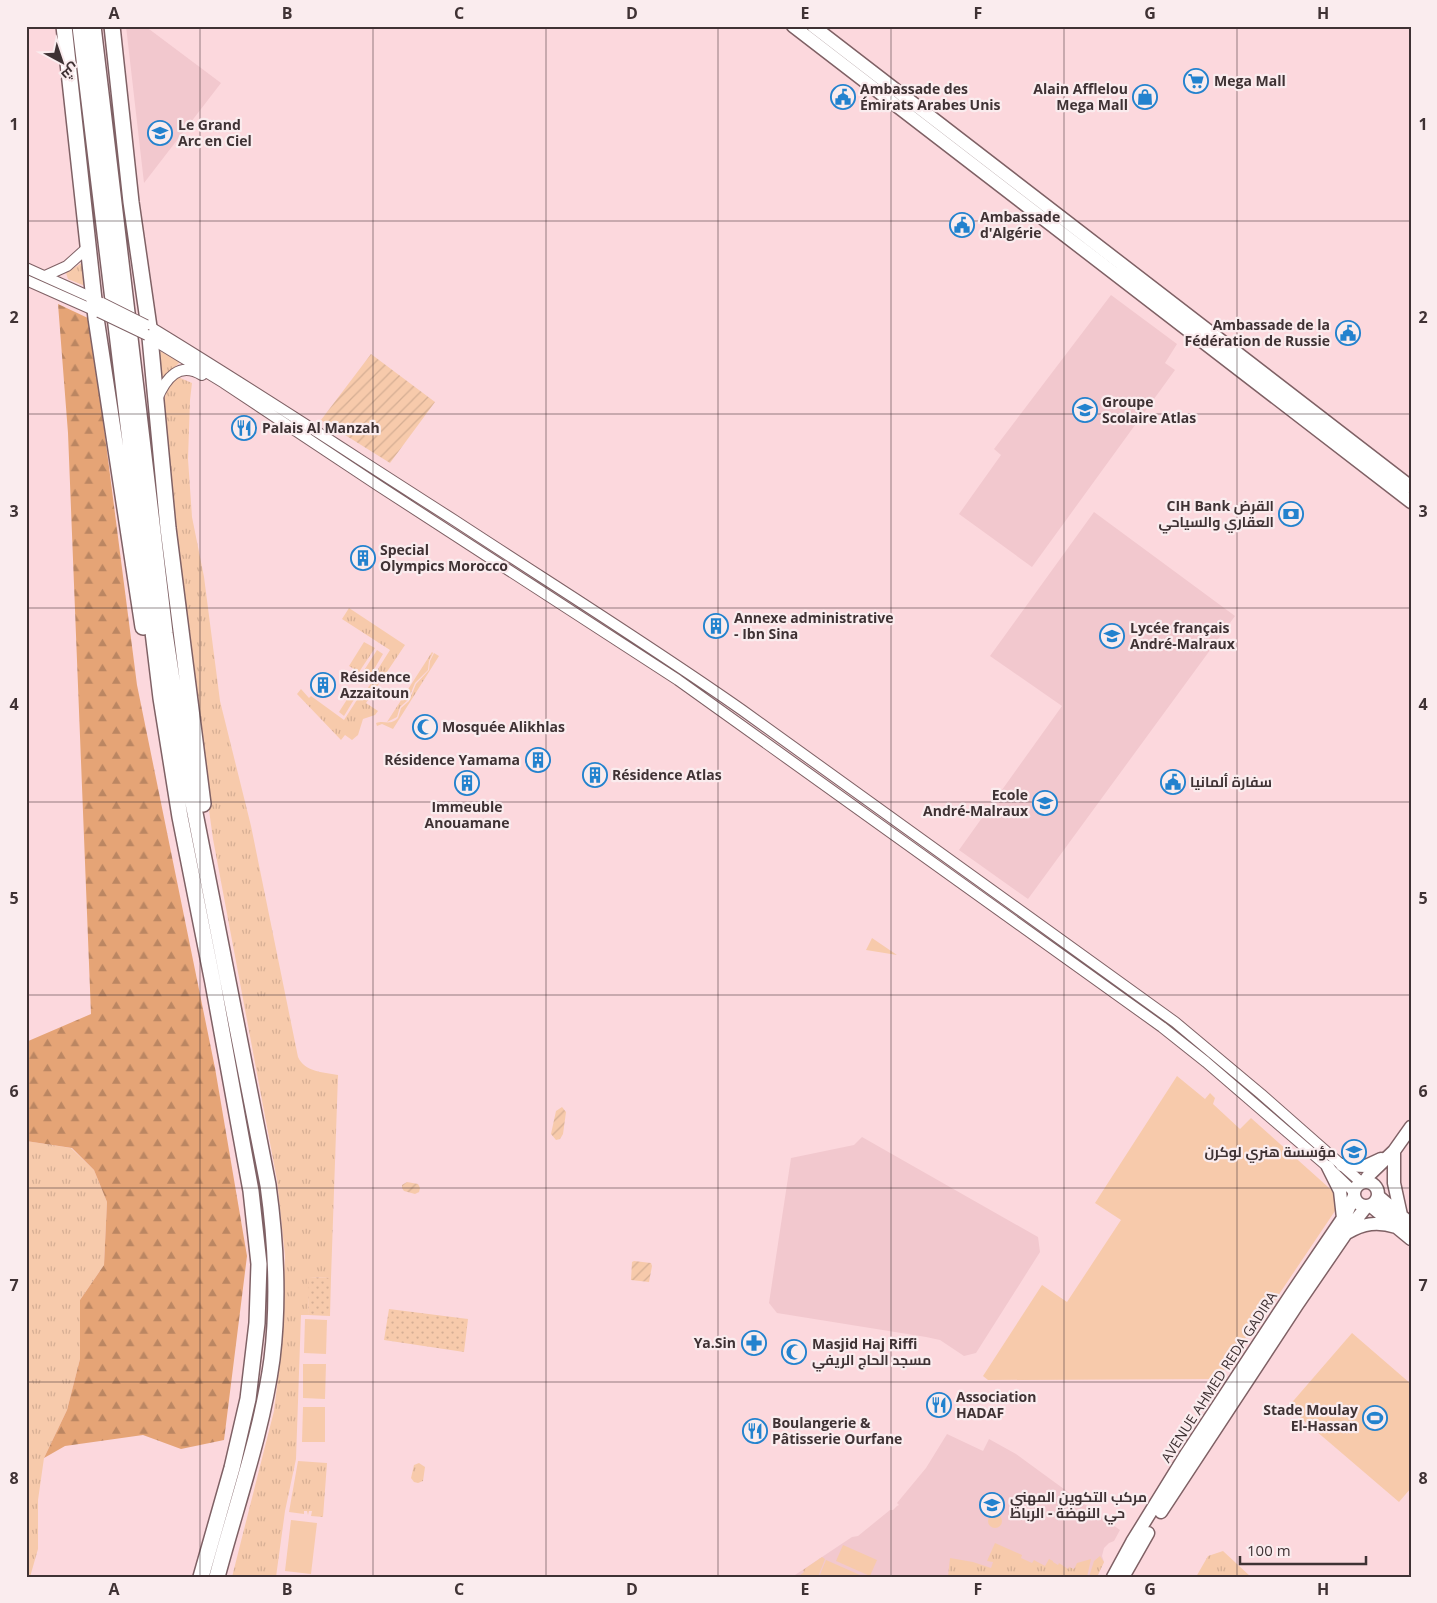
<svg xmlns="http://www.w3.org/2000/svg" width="1437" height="1603" viewBox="0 0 1437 1603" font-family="'Open Sans',Cairo,sans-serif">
<defs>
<pattern id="grass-tufts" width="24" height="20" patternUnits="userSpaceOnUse" patternTransform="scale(1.25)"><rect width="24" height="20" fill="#f7caab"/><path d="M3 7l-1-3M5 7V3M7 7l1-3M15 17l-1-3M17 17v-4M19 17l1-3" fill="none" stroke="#d5ae94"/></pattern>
<pattern id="forest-firs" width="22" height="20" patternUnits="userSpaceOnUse" patternTransform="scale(1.25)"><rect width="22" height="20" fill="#e5a476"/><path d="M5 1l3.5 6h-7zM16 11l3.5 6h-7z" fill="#bb8662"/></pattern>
<pattern id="park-dots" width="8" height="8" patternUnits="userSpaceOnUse" patternTransform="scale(1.25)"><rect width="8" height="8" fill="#f7caab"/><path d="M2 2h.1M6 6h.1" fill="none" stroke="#d5ae94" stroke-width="1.8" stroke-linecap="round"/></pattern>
<pattern id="garden-furrows" width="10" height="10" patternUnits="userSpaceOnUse" patternTransform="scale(1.25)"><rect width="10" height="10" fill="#f7caab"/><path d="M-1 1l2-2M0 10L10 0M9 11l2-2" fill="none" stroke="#d5ae94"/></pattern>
</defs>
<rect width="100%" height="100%" fill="#fcd8dd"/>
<path fill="#f2c8ce" d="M126 26H145L221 83 144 183Z
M1111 295 1177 344 1165 363 1175 370 1032 567 959 514 1001 455 994 449Z
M1094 512 1235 616 1028 899 959 850 1062 706 990 656Z
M862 1137 1038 1237 1040 1252 976 1353 964 1356 940 1340 926 1337 777 1313 769 1303 791 1158 854 1145Z
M947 1434 983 1451 989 1439 1016 1454 1120 1530 1114 1541 1109 1543 1104 1548 1102 1556 1104 1562 1097 1577H792L852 1537 858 1536 890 1510H893L897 1506 899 1505 897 1503 926 1468Z"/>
<path fill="url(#grass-tufts)" d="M83 262 85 286 68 279 66 273Z
M157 350 169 355 180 362 159 382Z
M178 377 192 383 190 400 188 459 192 517 204 577 220 701 251 826 298 1057C305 1072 322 1072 338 1075L331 1278 310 1277 308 1315H301L296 1459 285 1511 276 1577H232L274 1411 281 1353 285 1256 277 1180 213 839 195 708 163 413C163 397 166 388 178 377Z
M349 608 405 645 366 703 378 711 375 715 363 719 358 735 352 740 345 735 341 740 297 694 301 689 309 698 311 696 344 720 362 692 364 693 372 682 371 680 390 650 342 619Z
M364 642 375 648 359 672 349 666Z
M377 650 383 654 370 676H365L363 672Z
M432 652 433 653 429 661 428 670 415 683 408 700 400 707 397 717 387 722Z
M434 653 439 656 393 729 382 724 377 726 376 723C385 720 390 726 398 718L401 708 409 701 416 684 429 670 430 661Z
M353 690 358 693 344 716 339 712Z
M872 938 897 955 866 950Z
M26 1141 71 1148 94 1170 107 1202 104 1265 80 1300V1359L67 1410 44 1458 38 1500V1549L30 1577H26Z
M298 1461 327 1463 323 1517 311 1516 312 1511H309L308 1515 307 1511H304V1514L289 1512Z
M419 1463 425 1467 423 1481 418 1483 414 1482 411 1478 414 1465Z
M988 1521a7 7 0 1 1 14 0a7 7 0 1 1-14 0Z
M995 1543 1022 1555 1021 1558 1032 1563 1034 1560 1045 1566 1049 1559 1053 1561V1562L1058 1565 1059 1563 1068 1569 1069 1567 1074 1569 1077 1563 1091 1559 1087 1577H948L950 1558 973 1562 991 1568 993 1562 987 1561Z
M1223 1551 1251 1577H1196L1208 1556Z
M1100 1556 1104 1562 1097 1577H1089L1094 1561Z
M822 1557 825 1559 818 1577H798L804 1572 803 1570Z"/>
<path fill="url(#forest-firs)" d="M58 304 90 319 137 685 215 1068 247 1256 224 1440 181 1449 143 1435 65 1446 44 1458 67 1410 80 1359V1300L104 1265 107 1202 94 1170 72 1148 26 1141V1042L91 1014 68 433Z"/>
<path fill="url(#park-dots)" d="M309 1277 331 1278 330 1316 308 1315Z
M389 1309 468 1319 464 1352 384 1340Z"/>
<path fill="url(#garden-furrows)" d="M371 354 435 402 390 463 321 420Z
M562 1107 566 1112 563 1134 560 1139 556 1140 551 1134 556 1111Z
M407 1182 418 1184 420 1188 419 1192 415 1194 404 1191 402 1188V1185Z
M634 1261 651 1263 652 1266 649 1282 631 1280 632 1262Z"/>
<path fill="#f7caab" d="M1177 1076 1205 1099 1210 1093 1215 1098 1213 1104 1240 1129 1251 1118 1337 1195 1339 1205 1259 1324 1256 1322 1218 1379 988 1380 983 1376 1042 1285 1067 1302 1121 1220 1095 1203Z
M305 1319 327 1320 326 1354 304 1353Z
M1352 1333 1411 1384V1488L1399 1502 1288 1407Z
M303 1364H326L325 1399 303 1398Z
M303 1407H325V1442H302Z
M291 1520 317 1523 311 1574 285 1571Z
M843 1545 877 1560 870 1576 836 1561Z
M826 1560 860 1575 859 1577H819Z"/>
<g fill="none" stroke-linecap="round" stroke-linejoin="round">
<defs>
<path id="minor" d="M26 268 97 300
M45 276 67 266 87 248
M26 280 98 312
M147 325C251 388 352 455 454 520 550 583 648 644 742 710L1175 1022 1261 1094 1362 1183
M147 336 224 383 379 486 678 680 1162 1027 1206 1062 1328 1167 1354 1192
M157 399C166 378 179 361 202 375"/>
<path id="major" d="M793 26 1411 502
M813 26 1411 487
M1394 1151V1183L1401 1215
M1342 1165 1366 1166 1381 1159
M1328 1167 1340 1191 1343 1218
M1354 1194a12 12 0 1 1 24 0a12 12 0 1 1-24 0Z
M1364 1182 1369 1175 1394 1151 1411 1127
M1378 1196 1411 1224
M1371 1206 1411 1239
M1347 1233C1363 1223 1378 1221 1396 1227
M1161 1512 1297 1305 1351 1226 1366 1207
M1113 1577 1132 1542 1187 1453 1292 1293 1347 1212 1354 1196
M1123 1577 1148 1533"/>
<path id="highway" d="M64 26 96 318 143 627
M80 26 161 698 180 817 213 983 251 1191 259 1264 257 1323 248 1399 232 1468 201 1577
M93 26 165 633 183 752 268 1185C276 1242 279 1301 272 1359 262 1433 236 1505 217 1577
M112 26 131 202 149 327 168 528 203 804"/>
</defs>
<use href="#minor" stroke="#7f6165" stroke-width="12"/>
<use href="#major" stroke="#7f6165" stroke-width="15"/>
<use href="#highway" stroke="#7f6165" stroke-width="18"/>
<use href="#minor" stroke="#fff" stroke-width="10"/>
<use href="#major" stroke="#fff" stroke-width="12"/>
<use href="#highway" stroke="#fff" stroke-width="15"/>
<defs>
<path id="minor-bridge" d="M102 303 146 325
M99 312 147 335"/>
</defs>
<use href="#minor-bridge" stroke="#7f6165" stroke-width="12" stroke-linecap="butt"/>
<use href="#minor-bridge" stroke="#fff" stroke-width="10"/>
</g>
<path fill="none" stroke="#3f3234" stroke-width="1" stroke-opacity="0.55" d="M200 26V1577M373 26V1577M546 26V1577M718 26V1577M891 26V1577M1064 26V1577M1237 26V1577M26 221H1411M26 414H1411M26 608H1411M26 802H1411M26 995H1411M26 1188H1411M26 1382H1411"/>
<defs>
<symbol id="supermarket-ring" viewBox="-11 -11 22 22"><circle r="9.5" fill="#faecee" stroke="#2382ce" stroke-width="1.5"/><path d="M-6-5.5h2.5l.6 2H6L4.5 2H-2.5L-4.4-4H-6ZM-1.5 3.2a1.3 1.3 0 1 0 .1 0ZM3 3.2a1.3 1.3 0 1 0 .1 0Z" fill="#2382ce"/></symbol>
<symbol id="civic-ring" viewBox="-11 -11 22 22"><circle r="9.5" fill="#faecee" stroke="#2382ce" stroke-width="1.5"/><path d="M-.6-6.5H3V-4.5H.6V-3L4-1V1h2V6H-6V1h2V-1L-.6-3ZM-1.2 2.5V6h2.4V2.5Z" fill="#2382ce"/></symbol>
<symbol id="shop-ring" viewBox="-11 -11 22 22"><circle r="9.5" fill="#faecee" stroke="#2382ce" stroke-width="1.5"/><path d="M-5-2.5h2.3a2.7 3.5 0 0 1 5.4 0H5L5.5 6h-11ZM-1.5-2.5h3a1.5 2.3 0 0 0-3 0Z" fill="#2382ce"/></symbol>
<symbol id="school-ring" viewBox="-11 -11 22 22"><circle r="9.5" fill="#faecee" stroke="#2382ce" stroke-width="1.5"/><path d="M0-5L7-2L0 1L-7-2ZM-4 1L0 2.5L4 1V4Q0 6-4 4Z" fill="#2382ce"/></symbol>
<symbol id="restaurant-ring" viewBox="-11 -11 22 22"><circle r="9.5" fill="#faecee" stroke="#2382ce" stroke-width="1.5"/><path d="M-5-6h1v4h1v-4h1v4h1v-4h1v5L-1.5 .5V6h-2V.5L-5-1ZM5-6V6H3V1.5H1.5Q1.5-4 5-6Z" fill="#2382ce"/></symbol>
<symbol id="bank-ring" viewBox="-11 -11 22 22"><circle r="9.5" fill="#faecee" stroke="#2382ce" stroke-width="1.5"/><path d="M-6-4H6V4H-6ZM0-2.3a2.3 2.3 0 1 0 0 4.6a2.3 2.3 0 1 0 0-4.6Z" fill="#2382ce"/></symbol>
<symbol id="building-ring" viewBox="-11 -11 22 22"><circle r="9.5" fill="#faecee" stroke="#2382ce" stroke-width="1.5"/><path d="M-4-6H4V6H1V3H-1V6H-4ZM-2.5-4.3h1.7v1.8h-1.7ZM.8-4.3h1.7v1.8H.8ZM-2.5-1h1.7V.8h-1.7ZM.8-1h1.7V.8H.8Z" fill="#2382ce"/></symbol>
<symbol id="mosque-ring" viewBox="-11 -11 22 22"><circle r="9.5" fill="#faecee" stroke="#2382ce" stroke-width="1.5"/><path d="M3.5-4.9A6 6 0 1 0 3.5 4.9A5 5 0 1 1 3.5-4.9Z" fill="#2382ce"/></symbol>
<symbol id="pharmacy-ring" viewBox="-11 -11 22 22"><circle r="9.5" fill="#faecee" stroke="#2382ce" stroke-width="1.5"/><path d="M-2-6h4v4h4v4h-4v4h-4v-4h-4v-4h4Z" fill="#2382ce"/></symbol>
<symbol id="stadium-ring" viewBox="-11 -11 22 22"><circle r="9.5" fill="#faecee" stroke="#2382ce" stroke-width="1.5"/><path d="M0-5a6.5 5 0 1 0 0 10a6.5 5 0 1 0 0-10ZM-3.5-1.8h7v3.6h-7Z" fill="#2382ce"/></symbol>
<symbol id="university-ring" viewBox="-11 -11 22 22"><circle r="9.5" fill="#faecee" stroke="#2382ce" stroke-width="1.5"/><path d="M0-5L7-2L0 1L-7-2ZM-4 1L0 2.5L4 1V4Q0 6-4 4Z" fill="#2382ce"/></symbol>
</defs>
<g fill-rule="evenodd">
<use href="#supermarket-ring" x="1182" y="67" width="28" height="28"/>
<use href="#civic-ring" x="829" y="83" width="28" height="28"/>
<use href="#shop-ring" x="1131" y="83" width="28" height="28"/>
<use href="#school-ring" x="146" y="119" width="28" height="28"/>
<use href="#civic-ring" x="948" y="211" width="28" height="28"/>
<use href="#civic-ring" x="1334" y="319" width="28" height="28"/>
<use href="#school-ring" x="1071" y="396" width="28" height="28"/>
<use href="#restaurant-ring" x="230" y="414" width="28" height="28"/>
<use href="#bank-ring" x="1277" y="500" width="28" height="28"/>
<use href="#building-ring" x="349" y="544" width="28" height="28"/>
<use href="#building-ring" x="702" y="612" width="28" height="28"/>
<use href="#school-ring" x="1098" y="622" width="28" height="28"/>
<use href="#building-ring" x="309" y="671" width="28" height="28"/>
<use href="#mosque-ring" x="411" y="713" width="28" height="28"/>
<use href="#building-ring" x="524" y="746" width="28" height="28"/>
<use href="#building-ring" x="581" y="761" width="28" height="28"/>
<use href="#civic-ring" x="1159" y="768" width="28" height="28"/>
<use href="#building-ring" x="453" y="769" width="28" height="28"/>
<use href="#school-ring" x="1031" y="789" width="28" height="28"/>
<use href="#school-ring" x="1340" y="1138" width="28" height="28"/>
<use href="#pharmacy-ring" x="740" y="1329" width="28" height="28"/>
<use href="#mosque-ring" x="780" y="1338" width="28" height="28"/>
<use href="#restaurant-ring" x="925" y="1391" width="28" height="28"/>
<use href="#stadium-ring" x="1361" y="1404" width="28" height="28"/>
<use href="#restaurant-ring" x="741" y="1417" width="28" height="28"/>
<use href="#university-ring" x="978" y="1491" width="28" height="28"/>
</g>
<g text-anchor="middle" stroke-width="4.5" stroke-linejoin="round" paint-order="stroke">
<g font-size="14" font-weight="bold" fill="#3f3234" stroke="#faecee" text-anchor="start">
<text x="1214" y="86">Mega Mall</text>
<text x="860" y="94">Ambassade des<tspan x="860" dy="16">Émirats Arabes Unis</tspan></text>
<text x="1128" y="94" text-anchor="end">Alain Afflelou<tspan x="1128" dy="16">Mega Mall</tspan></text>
<text x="178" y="130">Le Grand<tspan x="178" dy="16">Arc en Ciel</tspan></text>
<text x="980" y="222">Ambassade<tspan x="980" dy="16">d'Algérie</tspan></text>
<text x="1330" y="330" text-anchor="end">Ambassade de la<tspan x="1330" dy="16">Fédération de Russie</tspan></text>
<text x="1102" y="407">Groupe<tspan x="1102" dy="16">Scolaire Atlas</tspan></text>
<text x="262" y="433">Palais Al Manzah</text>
<text x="1274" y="511" text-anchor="end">CIH Bank القرض<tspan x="1274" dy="16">العقاري والسياحي</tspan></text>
<text x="380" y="555">Special<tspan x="380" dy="16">Olympics Morocco</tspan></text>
<text x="734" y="623">Annexe administrative<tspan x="734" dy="16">- Ibn Sina</tspan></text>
<text x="1130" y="633">Lycée français<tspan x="1130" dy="16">André-Malraux</tspan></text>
<text x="340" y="682">Résidence<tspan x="340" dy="16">Azzaitoun</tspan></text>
<text x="442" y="732">Mosquée Alikhlas</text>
<text x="520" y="765" text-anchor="end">Résidence Yamama</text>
<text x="612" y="780">Résidence Atlas</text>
<text x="1190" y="787">سفارة ألمانيا</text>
<text x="1028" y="800" text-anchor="end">Ecole<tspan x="1028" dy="16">André-Malraux</tspan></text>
<text x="467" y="812" text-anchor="middle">Immeuble<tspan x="467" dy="16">Anouamane</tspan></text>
<text x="1336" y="1157" text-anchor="end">مؤسسة هنري لوكرن</text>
<text x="736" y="1348" text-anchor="end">Ya.Sin</text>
<text x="812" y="1349">Masjid Haj Riffi<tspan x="812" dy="16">مسجد الحاج الريفي</tspan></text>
<text x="956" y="1402">Association<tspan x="956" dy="16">HADAF</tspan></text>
<text x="1358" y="1415" text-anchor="end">Stade Moulay<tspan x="1358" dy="16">El-Hassan</tspan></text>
<text x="772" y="1428">Boulangerie &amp;<tspan x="772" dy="16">Pâtisserie Ourfane</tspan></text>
<text x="1010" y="1502">مركب التكوين المهني<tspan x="1010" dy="16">حي النهضة - الرباط</tspan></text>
</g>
<g font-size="14" fill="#3f3234" stroke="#faecee">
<text transform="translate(1219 1377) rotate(-57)" y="5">AVENUE AHMED REDA GADIRA</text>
</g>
</g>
<rect width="1437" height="1603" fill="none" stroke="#faecee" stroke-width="55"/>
<g transform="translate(62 62) rotate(140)" stroke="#faecee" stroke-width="4" paint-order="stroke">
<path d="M0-4L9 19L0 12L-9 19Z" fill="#3f3234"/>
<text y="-8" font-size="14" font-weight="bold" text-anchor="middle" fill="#3f3234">ش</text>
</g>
<path d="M1240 1556v8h126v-8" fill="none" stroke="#3f3234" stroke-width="2.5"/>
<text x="1247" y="1556" font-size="15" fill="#3f3234" stroke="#faecee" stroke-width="4" paint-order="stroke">100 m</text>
<rect x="28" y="28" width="1382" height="1548" fill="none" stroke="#3f3234" stroke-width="2"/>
<g font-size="16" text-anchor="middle" font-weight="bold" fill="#3f3234">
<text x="114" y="19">A</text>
<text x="287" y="19">B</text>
<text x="459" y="19">C</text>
<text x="632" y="19">D</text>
<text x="805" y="19">E</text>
<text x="978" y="19">F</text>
<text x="1150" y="19">G</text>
<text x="1323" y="19">H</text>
<text x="14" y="130">1</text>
<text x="1423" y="130">1</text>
<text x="14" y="323">2</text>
<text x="1423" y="323">2</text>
<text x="14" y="517">3</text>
<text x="1423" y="517">3</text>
<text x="14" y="710">4</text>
<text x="1423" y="710">4</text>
<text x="14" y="904">5</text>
<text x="1423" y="904">5</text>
<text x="14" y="1097">6</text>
<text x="1423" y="1097">6</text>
<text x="14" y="1291">7</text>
<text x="1423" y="1291">7</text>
<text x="14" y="1484">8</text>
<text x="1423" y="1484">8</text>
<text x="114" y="1595">A</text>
<text x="287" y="1595">B</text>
<text x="459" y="1595">C</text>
<text x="632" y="1595">D</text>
<text x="805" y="1595">E</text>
<text x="978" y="1595">F</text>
<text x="1150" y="1595">G</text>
<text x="1323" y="1595">H</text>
</g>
</svg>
